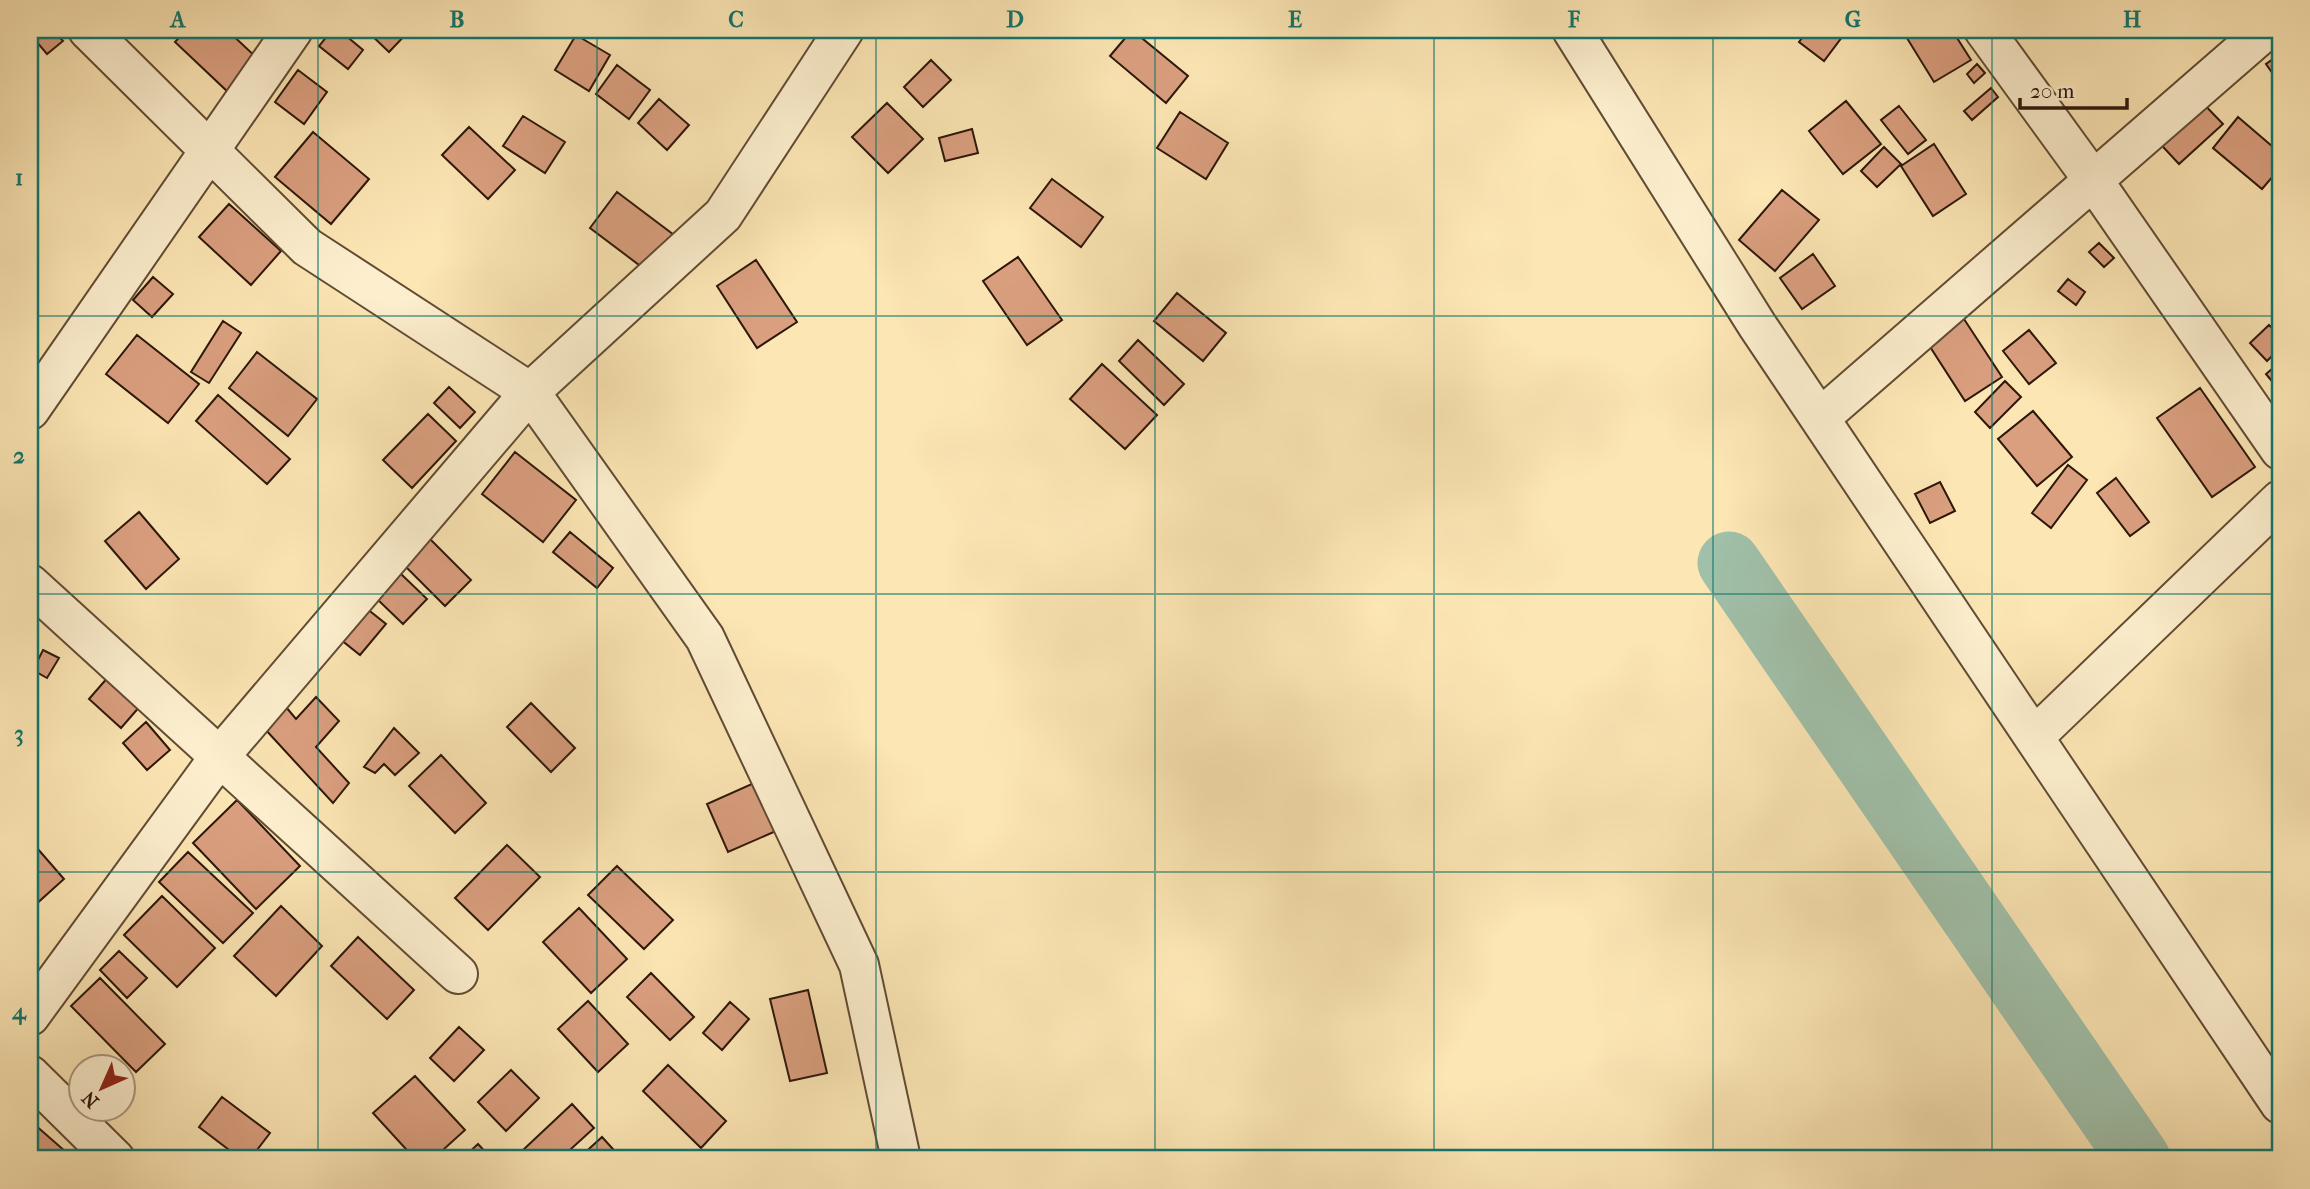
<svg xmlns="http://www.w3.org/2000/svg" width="2310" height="1189" viewBox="0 0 2310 1189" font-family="'IM FELL French Canon',serif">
<rect width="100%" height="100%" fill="#fce6b4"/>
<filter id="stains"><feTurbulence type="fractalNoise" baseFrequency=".00286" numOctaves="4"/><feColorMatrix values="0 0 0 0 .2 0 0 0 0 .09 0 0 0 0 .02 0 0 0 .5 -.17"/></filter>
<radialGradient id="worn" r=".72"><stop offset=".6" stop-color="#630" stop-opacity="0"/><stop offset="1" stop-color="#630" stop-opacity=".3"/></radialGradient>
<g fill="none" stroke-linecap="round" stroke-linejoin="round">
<path stroke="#a0c0a9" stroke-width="63" d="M1729 563 2139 1159"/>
</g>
<path fill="#da9f7f" stroke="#2d170a" stroke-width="2" d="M30 30H53L63 41 47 54 30 34Z
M186 30H227L259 60 229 93 175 42Z
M332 30H339L363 50 348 69 319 46Z
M366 30H410L389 52Z
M1132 30 1188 76 1166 103 1110 56Z
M1808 30H1840L1845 33 1824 61 1799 42Z
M1902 30H1952L1971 60 1934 82Z
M576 35 610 55 589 91 555 70Z
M2280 54V84L2266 64Z
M931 60 951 80 923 107 904 87Z
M1977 64 1985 73 1974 83 1967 74Z
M617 65 650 90 629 119 596 94Z
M298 70 327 92 304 124 275 102Z
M1991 88 1998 97 1972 120 1964 111Z
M2195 95 2223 124 2179 164 2152 135Z
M659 99 689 125 667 150 638 123Z
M1846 101 1881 144 1843 174 1809 131Z
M887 103 923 139 888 173 852 137Z
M1899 106 1926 140 1908 154 1881 120Z
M1180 112 1228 143 1206 179 1157 148Z
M523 116 565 142 545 173 503 146Z
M2238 117 2280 153V168L2262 189 2213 148Z
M469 127 515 170 488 199 442 155Z
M972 129 978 153 945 161 939 138Z
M313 132 369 179 331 224 275 177Z
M1934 144 1966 194 1933 216 1901 166Z
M1884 147 1901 164 1877 187 1861 171Z
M1052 179 1103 217 1081 247 1030 208Z
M1782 190 1819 220 1775 271 1739 240Z
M617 192 674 235 647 271 590 228Z
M229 204 281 251 251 285 199 237Z
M2099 243 2114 258 2104 267 2089 252Z
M1813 254 1835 286 1802 309 1780 278Z
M1018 257 1062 320 1027 345 983 281Z
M756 260 797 322 757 348 717 286Z
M153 277 173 294 152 317 133 300Z
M2068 279 2085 292 2076 305 2058 291Z
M1177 293 1226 333 1203 361 1154 321Z
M1962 316 2002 377 1965 401 1925 339Z
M223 321 241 333 209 383 191 372Z
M2269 325 2280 336V348L2267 361 2250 343Z
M2029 330 2056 363 2029 384 2003 351Z
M137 335 199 384 168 423 106 374Z
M1138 340 1184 384 1164 405 1119 361Z
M257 352 317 399 288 436 229 388Z
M2280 362V391L2266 374Z
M1102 364 1157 415 1125 449 1070 399Z
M2005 381 2021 397 1990 428 1975 412Z
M449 387 475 412 460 428 434 403Z
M2200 388 2255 467 2212 497 2157 418Z
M218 395 290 459 267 484 196 421Z
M2033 411 2072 457 2037 486 1998 439Z
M428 414 456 441 412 488 383 460Z
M515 452 576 500 543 542 482 494Z
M2068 465 2087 480 2051 528 2032 513Z
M2116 478 2149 522 2130 536 2097 493Z
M1940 482 1955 511 1930 523 1915 494Z
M139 512 179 559 146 589 105 541Z
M423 532 471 580 445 606 397 558Z
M570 532 613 568 597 588 553 552Z
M400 573 427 599 403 624 376 598Z
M356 600 386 624 360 655 330 631Z
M43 650 59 658 47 678 33 670Z
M109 676 141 705 121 728 89 699Z
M316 697 339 721 316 747 349 783 333 803 264 728 286 707 296 719Z
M531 703 575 748 551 772 507 727Z
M146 722 170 750 147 770 123 743Z
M394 728 419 753 395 775 384 764 375 773 364 767Z
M441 755 486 803 455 833 409 786Z
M754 783 776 831 728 852 707 804Z
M237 800 300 866 256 909 193 843Z
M30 840 64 879 34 906 30 902Z
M507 845 540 877 488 930 455 898Z
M188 852 253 913 223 943 159 882Z
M617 866 673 920 644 949 588 895Z
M162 896 215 948 177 987 124 935Z
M281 906 322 946 276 996 234 956Z
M579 908 627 959 591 993 543 942Z
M358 937 414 990 387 1019 331 966Z
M119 951 147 978 127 998 100 970Z
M651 973 694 1017 670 1040 627 997Z
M100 978 165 1044 136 1072 71 1006Z
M808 990 827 1073 790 1081 770 999Z
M588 1001 628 1044 598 1072 558 1029Z
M730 1002 749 1019 722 1050 703 1033Z
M459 1027 484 1050 454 1081 430 1058Z
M668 1065 726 1121 701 1148 643 1091Z
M511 1070 539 1098 506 1131 478 1102Z
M415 1076 465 1130 433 1159H415L373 1113Z
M222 1097 270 1133 250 1159H241L199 1127Z
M572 1104 594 1128 560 1159H532L523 1150Z
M34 1124 74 1159H30V1129Z
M602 1137 622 1159H578Z
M478 1144 492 1159H462Z"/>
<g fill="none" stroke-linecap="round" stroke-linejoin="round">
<defs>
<path id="minor" d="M88 30 307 247 530 392 705 638 859 965 901 1159
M1572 30 1757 325 2280 1104
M1984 30 2093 180 2280 450
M30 410 293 30
M1820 418 2266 30
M30 584 458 974
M2035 736 2280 500
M30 1016 220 756 530 392 723 215 844 30
M30 1075 115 1159"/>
</defs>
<use href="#minor" stroke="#614b34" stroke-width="42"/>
<use href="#minor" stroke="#fdefce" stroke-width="38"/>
</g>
<path fill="none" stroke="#0f766e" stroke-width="2" stroke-opacity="0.55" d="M318 30V1159M597 30V1159M876 30V1159M1155 30V1159M1434 30V1159M1713 30V1159M1992 30V1159M30 316H2280M30 594H2280M30 872H2280"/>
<rect width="2310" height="1189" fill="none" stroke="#fce6b4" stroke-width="77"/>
<g transform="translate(102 1088) rotate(225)"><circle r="33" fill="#fdefce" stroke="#aa9980" stroke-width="2"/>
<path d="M0-5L12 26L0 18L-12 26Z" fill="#8f2418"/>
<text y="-10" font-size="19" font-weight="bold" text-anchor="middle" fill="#2d170a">N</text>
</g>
<path d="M2020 98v10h107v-10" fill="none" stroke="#2d170a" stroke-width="3.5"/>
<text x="2030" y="98" font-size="21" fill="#2d170a" stroke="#fdefce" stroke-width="5" paint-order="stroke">20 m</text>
<rect x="38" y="38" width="2234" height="1112" fill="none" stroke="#0f766e" stroke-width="2.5"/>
<g font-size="23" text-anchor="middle" font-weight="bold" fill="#0f766e">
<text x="178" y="27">A</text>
<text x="457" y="27">B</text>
<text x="736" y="27">C</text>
<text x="1015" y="27">D</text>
<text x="1295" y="27">E</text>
<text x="1574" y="27">F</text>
<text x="1853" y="27">G</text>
<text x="2132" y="27">H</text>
<text x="19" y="185">1</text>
<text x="19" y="463">2</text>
<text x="19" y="741">3</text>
<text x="19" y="1019">4</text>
</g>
<rect width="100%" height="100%" filter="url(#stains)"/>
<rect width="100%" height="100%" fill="url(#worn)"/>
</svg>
